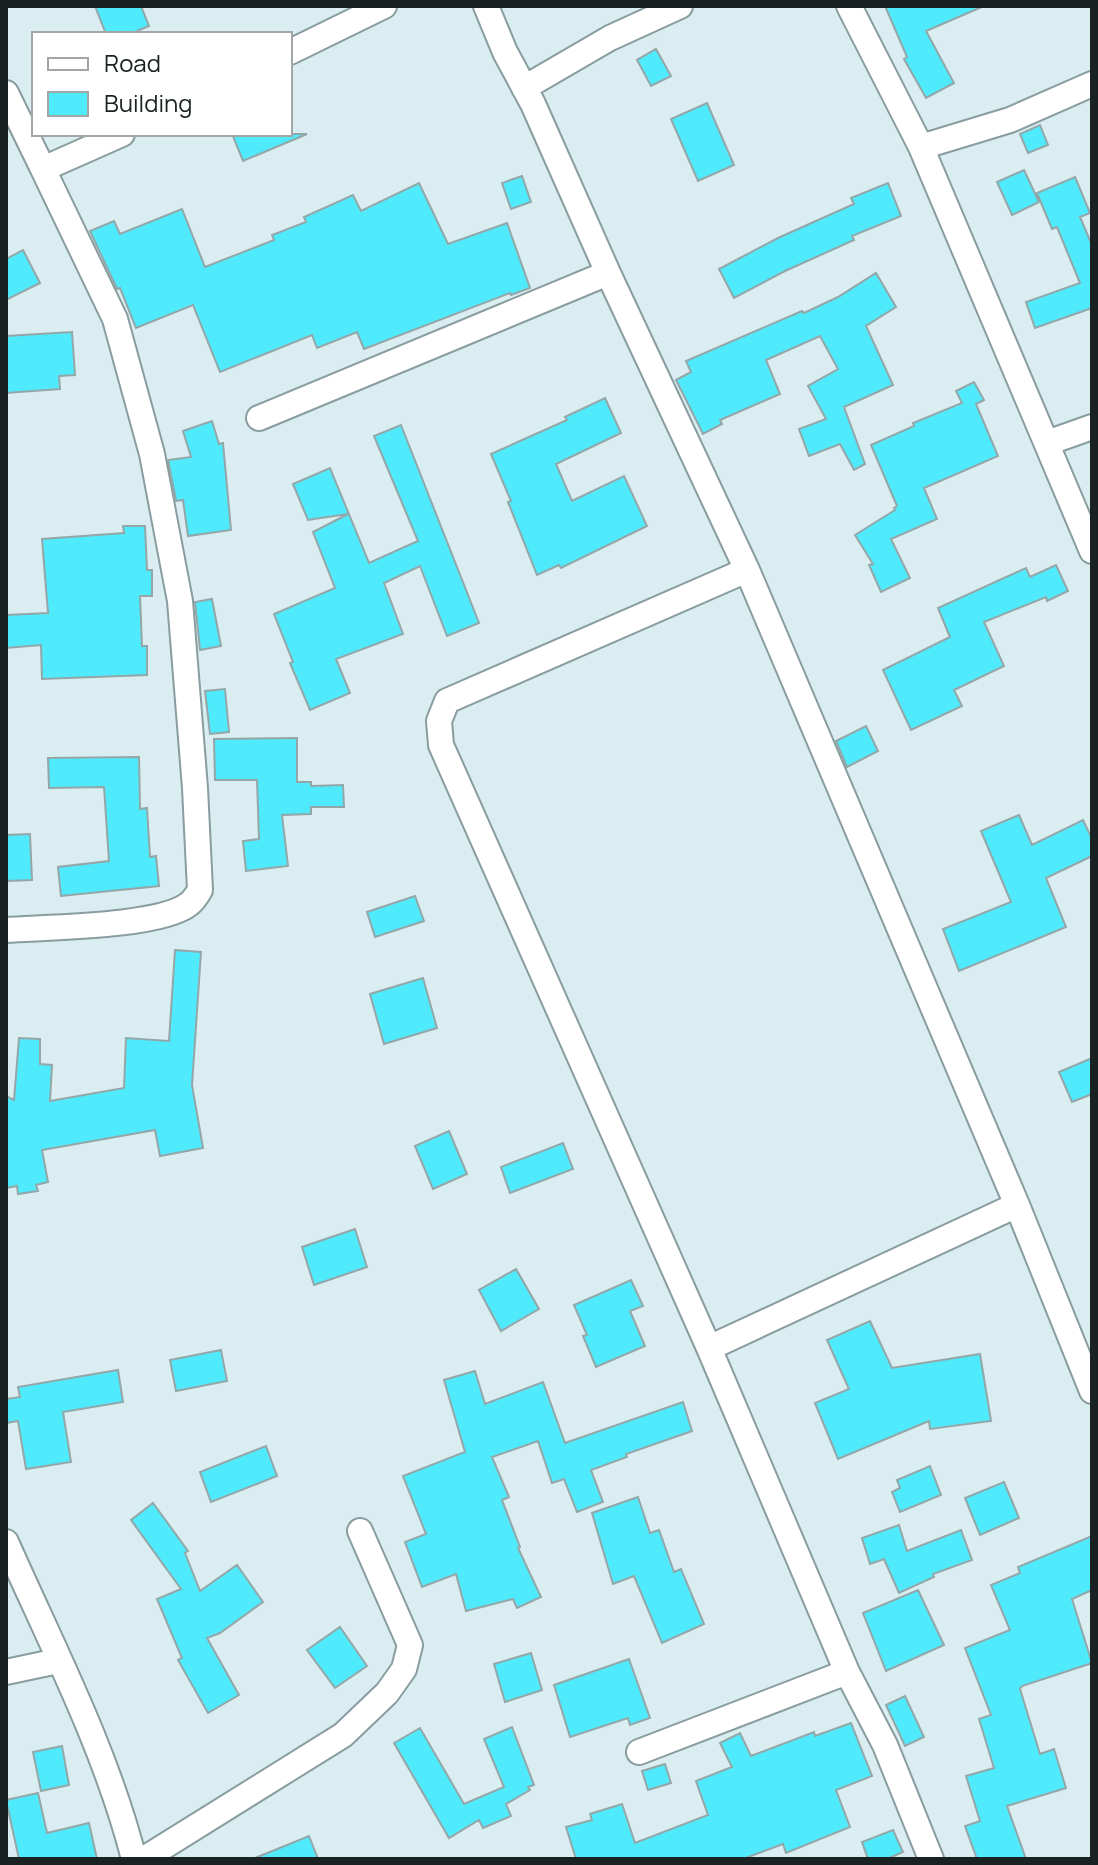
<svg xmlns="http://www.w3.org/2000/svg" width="1098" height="1865" viewBox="0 0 1098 1865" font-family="Manrope,sans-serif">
<rect width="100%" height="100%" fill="#daeef1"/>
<path fill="#50eafd" stroke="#93a7a9" stroke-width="2" d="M95 6H141L149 26 130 34H106Z
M885 6H984L926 31 954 83 926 98 904 59 907 57Z
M656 49 671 76 651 86 637 60Z
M707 103 734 165 698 181 671 119Z
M1040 125 1048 145 1028 153 1020 134Z
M232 134H307L243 161Z
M1024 170 1039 202 1012 215 997 182Z
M522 176 531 202 511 209 502 183Z
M1075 177 1090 213 1080 217 1092 245V308L1035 328 1026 302 1080 283 1057 227 1052 229 1037 193Z
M419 183 448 244 507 223 530 288 511 295 510 293 364 349 357 332 317 348 312 335 220 372 193 305 136 328 120 288 117 289 90 231 114 221 120 234 182 209 205 267 274 240 272 235 306 222 304 217 353 195 361 211Z
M888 183 901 216 852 236 854 240 785 271 734 298 719 269 778 238 854 204 851 198Z
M23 250 40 283 6 300V259Z
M876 273 896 307 866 326 893 385 844 407 865 464 854 470 840 444 809 456 799 429 826 419 808 386 838 369 820 336 766 360 780 394 720 420 722 424 703 434 676 380 691 372 686 361 802 311 804 313 838 297Z
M72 332 75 375 59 376 60 389 6 393V336Z
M974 382 984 400 976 404 998 456 924 488 937 519 891 539 910 578 881 592 869 565 873 564 855 535 895 510 894 508 897 506 871 445 914 426 913 423 962 403 956 391Z
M605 398 621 433 556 464 572 501 624 476 647 526 561 568 559 565 537 575 508 502 511 501 491 454 567 420 565 417Z
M212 421 219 444 223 443 231 530 188 536 183 500 176 501 168 460 191 457 183 431Z
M401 425 479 623 447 636 420 566 384 583 403 634 336 659 350 693 310 710 290 663 293 662 274 614 335 588 313 532 348 514 308 520 293 484 330 468 369 563 418 541 374 436Z
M123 526H145L147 570H152V596H140L142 646H147V675L42 679 41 645 6 648V615L48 613 42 539 124 533Z
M1056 565 1068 591 1047 601 1046 597 984 622 1004 666 954 690 962 706 911 730 883 670 950 637 938 608 1026 568 1030 577Z
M212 599 221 646 200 650 195 602Z
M225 689 229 732 210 734 205 691Z
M866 726 878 751 847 767 836 741Z
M297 738V782H311V786L343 785 344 807H311V814L282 815 288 866 246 871 243 841 259 839 257 780H215L214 739Z
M139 757 140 809 147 808 150 857 156 856 159 886 61 896 58 867 109 861 104 787 49 788 48 758Z
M1019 815 1032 845 1083 820 1092 839V856L1046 878 1066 927 959 971 943 929 1011 902 981 831Z
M30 834 32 880 6 881V835Z
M415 896 424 921 375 937 367 912Z
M175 950 201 952 192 1085 203 1148 160 1156 155 1130 42 1150 48 1182 36 1185 38 1191 18 1194 17 1186 6 1188V1096L14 1100 19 1038 40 1039V1064L52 1065 50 1101 124 1088 126 1038 169 1041Z
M423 978 437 1028 384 1044 370 994Z
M1092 1058V1094L1072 1102 1059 1072Z
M449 1131 467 1174 433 1189 415 1146Z
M563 1143 573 1169 510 1193 501 1167Z
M355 1229 367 1267 314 1285 302 1247Z
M516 1269 539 1309 501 1331 479 1290Z
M631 1280 643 1306 630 1311 645 1346 596 1367 583 1336 587 1335 574 1305Z
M870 1321 892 1368 980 1354 991 1421 930 1429 929 1421 838 1459 815 1403 849 1389 827 1340Z
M221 1350 227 1381 176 1391 170 1360Z
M118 1370 123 1402 63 1412 71 1462 26 1469 18 1421 6 1423V1399L20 1397 18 1387Z
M475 1371 485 1404 543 1382 565 1443 683 1402 692 1431 626 1454 627 1457 591 1470 603 1502 577 1512 564 1479 552 1483 538 1441 492 1457 509 1497 502 1500 520 1547 518 1548 541 1597 517 1608 513 1599 466 1611 456 1574 422 1587 405 1542 426 1534 403 1476 465 1452 444 1380Z
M266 1446 277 1476 211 1502 200 1472Z
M930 1466 941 1495 900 1512 892 1492 900 1488 897 1480Z
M1004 1482 1019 1518 980 1535 965 1498Z
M638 1497 650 1533 659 1530 674 1572 681 1569 704 1624 662 1643 634 1576 613 1584 592 1513Z
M153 1503 188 1551 185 1553 200 1591 237 1565 263 1602 220 1633 207 1638 239 1695 208 1713 178 1660 182 1658 157 1599 181 1589 131 1520Z
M899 1525 907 1551 961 1530 972 1560 933 1574 934 1577 899 1593 884 1559 870 1564 862 1538Z
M1092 1536V1590L1072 1599 1092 1663 1022 1686 1020 1689 1040 1754 1054 1749 1066 1788 1007 1806 1026 1859H977L965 1826 980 1821 966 1776 994 1768 979 1719 991 1715 965 1648 1010 1630 991 1585 1020 1573 1018 1567Z
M918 1590 944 1645 886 1671 863 1613Z
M340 1627 367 1666 335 1688 307 1650Z
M531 1653 542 1690 505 1702 494 1664Z
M629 1659 650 1718 630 1725 628 1718 570 1737 554 1685Z
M905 1696 924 1737 905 1746 886 1705Z
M851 1723 872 1776 836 1790 850 1827 786 1853 783 1844 743 1859H576L566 1827 592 1820 590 1814 622 1804 635 1843 708 1815 696 1781 732 1767 720 1743 740 1733 751 1756 814 1732 815 1736Z
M512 1727 534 1785 528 1787 530 1790 506 1804 511 1816 483 1828 479 1820 449 1838 394 1743 420 1728 464 1804 504 1787 484 1739Z
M62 1746 69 1785 41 1791 33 1752Z
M665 1764 671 1783 648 1790 642 1771Z
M38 1793 47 1833 89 1823 97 1859H19L6 1800Z
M893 1830 903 1852 887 1859H868L862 1842Z
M309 1836 318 1859H255V1858Z"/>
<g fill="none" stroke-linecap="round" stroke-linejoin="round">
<defs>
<path id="street" d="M486 6 505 52 533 104 608 273 747 570 1017 1205 1092 1391
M849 6 921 147 1092 551
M290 52 384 6
M524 88 610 38 680 6
M6 93 43 169
M921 147 1010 120 1092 84
M259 418 608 273
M1047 443 1092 427
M747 570 447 701 439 721 441 745 709 1348 847 1672 885 1745 931 1859
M6 930C47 927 160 927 189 904 193 901 197 895 200 890L195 788 180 601 152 454 115 319 43 169 122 134
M709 1348 1017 1205
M6 1542C52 1646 106 1749 134 1859
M6 1672 58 1661
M639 1752 847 1672
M144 1859 343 1735 387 1693 404 1669 410 1645 360 1531"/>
</defs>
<use href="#street" stroke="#899c9f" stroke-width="28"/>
<use href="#street" stroke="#fff" stroke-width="24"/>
</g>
<rect width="1098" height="1865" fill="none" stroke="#1a2122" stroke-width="16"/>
<rect x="32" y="32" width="260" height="104" fill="#ffffff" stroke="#a3a6a7" stroke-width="2"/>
<rect x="48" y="58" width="40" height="12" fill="#ffffff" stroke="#a3a6a7" stroke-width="2"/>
<text x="104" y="72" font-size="24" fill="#1a2122">Road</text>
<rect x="48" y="92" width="40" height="24" fill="#50eafd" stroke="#a3a6a7" stroke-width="2"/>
<text x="104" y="112" font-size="24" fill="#1a2122">Building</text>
</svg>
